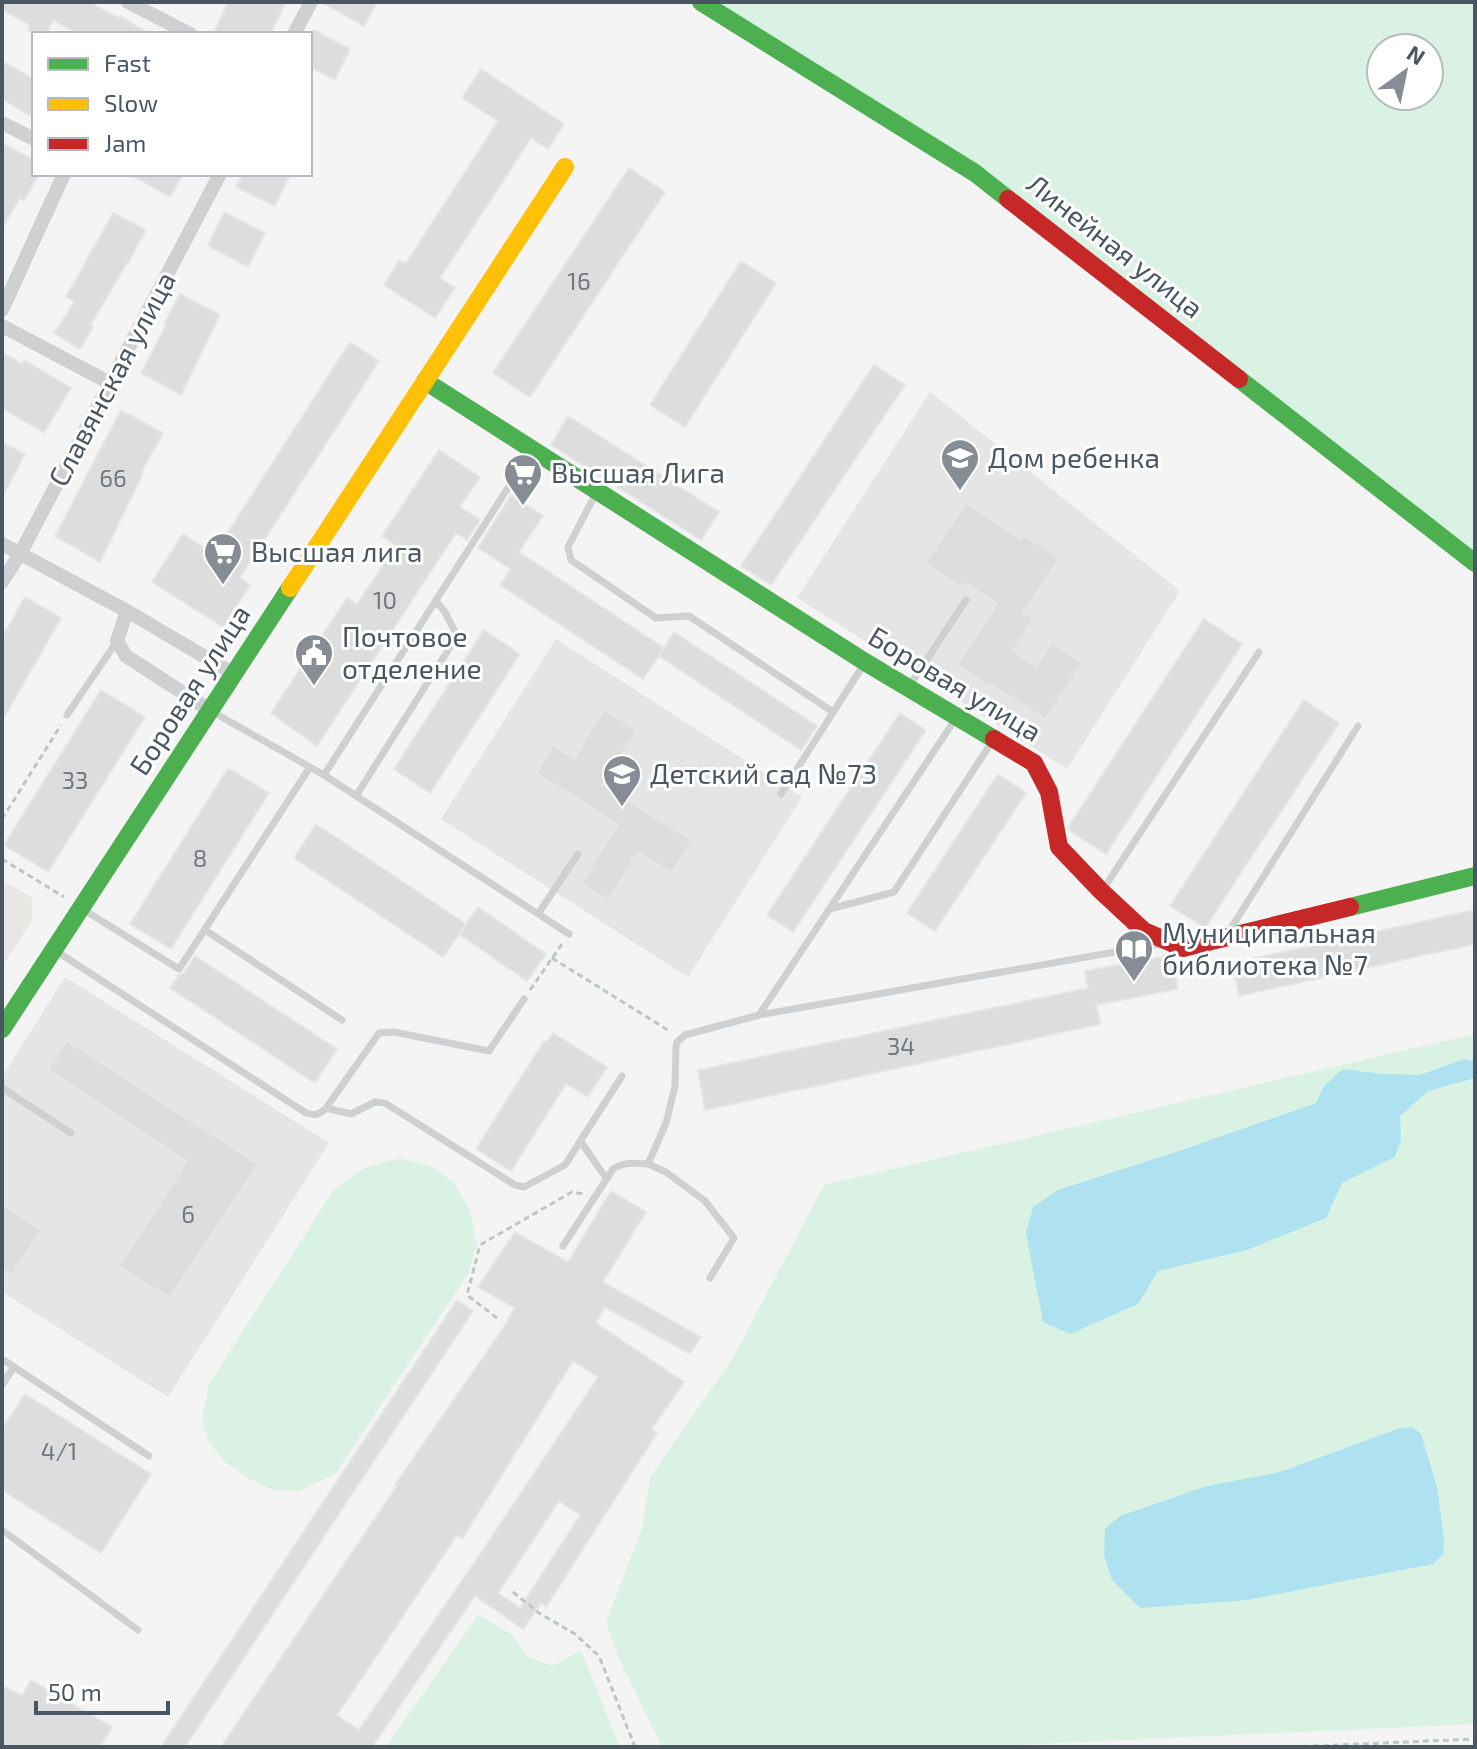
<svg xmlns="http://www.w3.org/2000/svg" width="1477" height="1749" viewBox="0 0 1477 1749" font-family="'Exo 2',sans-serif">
<rect width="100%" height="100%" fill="#f4f4f4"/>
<path fill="#e8e7e3" d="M2 881 32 897V920L2 967Z"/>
<path fill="#e6e5e6" d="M930 392 1180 591 1067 769 797 598Z
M556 639 802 797 688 977 441 819Z
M65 977 329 1143 168 1397 2 1292V1077Z"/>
<path fill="#d9f2e3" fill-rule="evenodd" d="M701 2H1475V563L975 173ZM1381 48H1429V96H1381Z
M1475 1034V1724L975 1747H662L617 1654 606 1622 642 1529 650 1477 733 1358 824 1185Z
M400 1158 431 1166 453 1182 470 1210 477 1244 468 1274 335 1474 299 1491 273 1490 250 1479 225 1462 208 1441 202 1420 209 1384 333 1191 364 1168Z
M478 1615 513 1635 526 1656 552 1666 581 1651 620 1747H386Z"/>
<path fill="#aee2f0" d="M1464 1059 1475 1061V1078L1428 1091 1400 1116 1401 1140 1395 1157 1342 1183 1326 1218 1247 1250 1158 1271 1138 1304 1070 1334 1043 1322 1026 1233 1033 1207 1058 1190 1182 1150 1316 1103 1324 1086 1343 1069 1382 1074 1420 1075Z
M1412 1427 1421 1434 1437 1487 1444 1540 1443 1554 1433 1564 1247 1600 1140 1608 1112 1580 1104 1555 1105 1529 1120 1516 1207 1486 1280 1472 1400 1428Z"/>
<path fill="#ddddde" stroke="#e5e6e7" stroke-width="2" fill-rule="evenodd" d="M2 2H89L119 18 120 16 150 34H78L53 20 46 34H36L28 30 30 25 2 10Z
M228 2H286L270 34H213Z
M321 2H377L364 26Z
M314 30 350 49 335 80 310 67V38Z
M2 61 34 79V118L2 99Z
M481 69 564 124 548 149 531 138 440 278 455 288 435 318 384 285 399 261 406 263 498 121 462 98Z
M2 143 34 160V174H39L24 201 20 198 2 229Z
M629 168 665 192 530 397 493 373Z
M129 174H183L170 197Z
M243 174H290L275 206 236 187Z
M224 212 265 233 248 267 208 246Z
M113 213 146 230 128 263H127L90 326 93 327 80 349 54 333 74 302 66 297Z
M741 261 776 283 685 427 650 405Z
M180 294 220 315 181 395 141 373 166 325 164 324Z
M350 342 379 361 240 578 250 585 223 627 152 582 183 534 214 554Z
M2 352 22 364 24 360 71 388 44 433 2 408Z
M874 365 905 385 771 585 741 566Z
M121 410 163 433 141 473 143 474 100 562 55 536Z
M568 416 719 512 701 540 551 445Z
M2 442 25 454 2 498Z
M439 450 480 477 460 507 480 520 467 540 456 533 317 746 271 713 347 598 357 604 396 546 382 536Z
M511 495 543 516 519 552 664 648 643 679 500 585 511 569 478 548Z
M966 502 1021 539 1024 535 1059 558 1023 613 1033 620 1013 651 1036 666 1052 643 1082 663 1045 719 990 683 989 686 957 665 997 604 965 583 962 588 925 563Z
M25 597 61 618 2 721V637Z
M1204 619 1242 644 1106 854 1070 831 1069 826Z
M484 630 520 654 430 793 394 769Z
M674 632 817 726 801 750 659 656Z
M101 690 145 717 48 872 4 845Z
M1304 700 1339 723 1205 928 1170 906Z
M604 709 637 730 602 785 692 840 672 873 638 852 608 900 581 884 618 824 536 773 553 745 574 758Z
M900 713 926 730 793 932 767 915Z
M228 768 269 793 171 949 130 924Z
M998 774 1026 793 935 931 907 913Z
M316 824 466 924 443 957 294 858Z
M478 907 546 954 527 981 459 934Z
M1475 910V944L1239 996 1232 963Z
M195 956 337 1049 315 1083 170 988 179 975 184 973Z
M1165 956 1171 958 1178 989 1096 1005 1101 1024 705 1110 698 1070 1088 988 1085 971Z
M553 1033 607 1067 588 1097 566 1084 511 1171 476 1149 544 1041 547 1042Z
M67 1041 258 1164 170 1298 119 1266 187 1161 48 1070Z
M611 1191 646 1212 603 1282 701 1337 690 1354 605 1307 596 1323 684 1382 652 1429 657 1433 546 1607 541 1603 523 1629 475 1596 372 1747H221L396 1487 394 1486 508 1321 507 1320 515 1308 478 1287 515 1232 568 1262ZM573 1361 598 1377 476 1560 359 1730 337 1715 457 1535 462 1539ZM559 1501 580 1515 520 1608 498 1593Z
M2 1204 42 1230 12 1275 2 1268Z
M457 1300 473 1311 185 1747H161Z
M25 1394 151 1474 101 1553 2 1490V1429Z
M31 1680 112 1727 100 1747H2V1685L22 1696Z"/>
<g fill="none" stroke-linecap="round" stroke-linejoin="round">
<path stroke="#bcc7c4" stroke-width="3" stroke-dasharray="6 4" stroke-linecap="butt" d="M2 819 61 725
M2 859 64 897
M552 958 671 1032
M530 990 562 944
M497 1318 467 1295 480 1245 572 1192 583 1194
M513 1592 539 1613 575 1634 599 1656 635 1747
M1293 1747 1475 1739"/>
<path stroke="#ced0d2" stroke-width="7" d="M596 493 568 547 571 560 656 618 689 616 833 712
M910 685 966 600
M213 712 324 775 531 452
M67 715 117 641
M324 775 569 934
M781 794 864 664
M356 796 457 636 445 612 436 601
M1104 888 1259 652
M830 909 894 892 993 740
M84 910 179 969 310 767
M538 914 578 854
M205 930 342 1020
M1228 933 1358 726
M56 951 306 1113C315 1116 319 1115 326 1108L379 1033 394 1032 489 1051 524 999
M759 1015 956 718
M2 1088 71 1133
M326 1108 351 1114 375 1102 385 1103 515 1185 524 1187 565 1165 622 1076
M581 1142 606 1178
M648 1164 666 1172 705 1201 734 1238 710 1278
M563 1246 613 1169C624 1162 634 1163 648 1164L666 1123 675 1086 676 1047 677 1042 685 1035 759 1015 1160 944
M2 1359 14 1367 2 1385
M14 1367 149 1456
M2 1530 138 1630"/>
<path stroke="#ced0d2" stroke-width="14" d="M128 2 190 34
M294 34 311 2
M2 123 34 139
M2 310 64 174
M2 326 110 383
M2 544 127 611 234 674
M2 582 20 554 220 174
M127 611 117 641 126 656 211 711"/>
<path stroke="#4caf50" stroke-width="18" d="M701 2 975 173 1008 199
M1239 379 1475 563
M425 381 865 662 994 739
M1350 907 1475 876
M2 1029 290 588"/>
<path stroke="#ffc107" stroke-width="18" d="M290 588 565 167"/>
<path stroke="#c62828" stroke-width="18" d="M1008 199 1239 379
M994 739 1034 763 1049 792 1059 847 1101 891 1144 931 1183 948 1350 907"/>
</g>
<defs>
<symbol id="school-pin" viewBox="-11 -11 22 30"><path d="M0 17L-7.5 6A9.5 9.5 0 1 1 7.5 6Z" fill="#868d94" stroke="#fff"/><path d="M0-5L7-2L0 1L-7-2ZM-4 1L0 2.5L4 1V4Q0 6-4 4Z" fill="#fff"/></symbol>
<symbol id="supermarket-pin" viewBox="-11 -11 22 30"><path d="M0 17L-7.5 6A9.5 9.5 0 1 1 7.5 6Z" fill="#868d94" stroke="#fff"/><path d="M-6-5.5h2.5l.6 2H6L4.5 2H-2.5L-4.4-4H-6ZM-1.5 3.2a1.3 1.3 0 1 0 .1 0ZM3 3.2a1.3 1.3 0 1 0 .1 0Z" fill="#fff"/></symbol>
<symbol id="civic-pin" viewBox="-11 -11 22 30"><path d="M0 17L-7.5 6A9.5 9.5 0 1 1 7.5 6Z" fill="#868d94" stroke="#fff"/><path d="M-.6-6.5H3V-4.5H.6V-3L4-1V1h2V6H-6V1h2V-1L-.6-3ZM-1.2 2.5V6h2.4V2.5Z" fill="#fff"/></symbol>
<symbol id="library-pin" viewBox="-11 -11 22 30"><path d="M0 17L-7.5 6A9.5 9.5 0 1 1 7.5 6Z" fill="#868d94" stroke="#fff"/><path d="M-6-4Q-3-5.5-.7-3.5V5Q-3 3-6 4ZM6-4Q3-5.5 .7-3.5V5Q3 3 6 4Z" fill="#fff"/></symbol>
</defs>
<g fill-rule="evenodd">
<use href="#school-pin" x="938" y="436" width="44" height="60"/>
<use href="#supermarket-pin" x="501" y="451" width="44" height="60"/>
<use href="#supermarket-pin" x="201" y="530" width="44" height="60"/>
<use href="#civic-pin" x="292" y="631" width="44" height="60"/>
<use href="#school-pin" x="600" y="752" width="44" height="60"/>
<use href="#library-pin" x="1112" y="927" width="44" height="60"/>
</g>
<g text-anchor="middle" stroke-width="6" stroke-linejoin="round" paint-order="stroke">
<g font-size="24" fill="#707881">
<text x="579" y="290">16</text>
<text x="113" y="487">66</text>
<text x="385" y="609">10</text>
<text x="75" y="789">33</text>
<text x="200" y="867">8</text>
<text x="901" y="1055">34</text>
<text x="188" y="1223">6</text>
<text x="59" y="1460">4/1</text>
</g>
<g font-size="28" fill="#4a5661" stroke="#fff">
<text transform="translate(1115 246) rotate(38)" y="10">Линейная улица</text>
<text transform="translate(112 379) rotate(-62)" y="10">Славянская улица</text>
<text transform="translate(955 684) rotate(31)" y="10">Боровая улица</text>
<text transform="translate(190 690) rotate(-57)" y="10">Боровая улица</text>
</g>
<g font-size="28" fill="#4a5661" stroke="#fff" text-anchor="start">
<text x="988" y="468">Дом ребенка</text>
<text x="551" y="483">Высшая Лига</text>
<text x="251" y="562">Высшая лига</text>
<text x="342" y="647">Почтовое<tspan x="342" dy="32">отделение</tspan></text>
<text x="650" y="784">Детский сад №73</text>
<text x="1162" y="943">Муниципальная<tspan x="1162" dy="32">библиотека №7</tspan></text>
</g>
</g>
<rect width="1477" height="1749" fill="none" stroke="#4a5661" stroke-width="8"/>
<rect x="32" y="32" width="280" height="144" fill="#ffffff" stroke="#b7bbc0" stroke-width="2"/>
<rect x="48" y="58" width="40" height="12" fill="#4caf50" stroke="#b7bbc0" stroke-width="2"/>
<text x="104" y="72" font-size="24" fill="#4a5661">Fast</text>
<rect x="48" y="98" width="40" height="12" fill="#ffc107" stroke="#b7bbc0" stroke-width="2"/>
<text x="104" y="112" font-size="24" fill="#4a5661">Slow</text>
<rect x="48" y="138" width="40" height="12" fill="#c62828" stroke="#b7bbc0" stroke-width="2"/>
<text x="104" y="152" font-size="24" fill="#4a5661">Jam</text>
<g transform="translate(1405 72) rotate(33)"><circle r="38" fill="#ffffff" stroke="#b7bbc0" stroke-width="2"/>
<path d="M0-6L14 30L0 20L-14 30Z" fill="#868d94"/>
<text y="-12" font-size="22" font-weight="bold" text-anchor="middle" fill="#4a5661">N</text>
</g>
<path d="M36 1701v12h132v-12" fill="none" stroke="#4a5661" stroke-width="4"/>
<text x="48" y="1701" font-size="24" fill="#4a5661" stroke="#ffffff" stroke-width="6" paint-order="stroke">50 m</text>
</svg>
